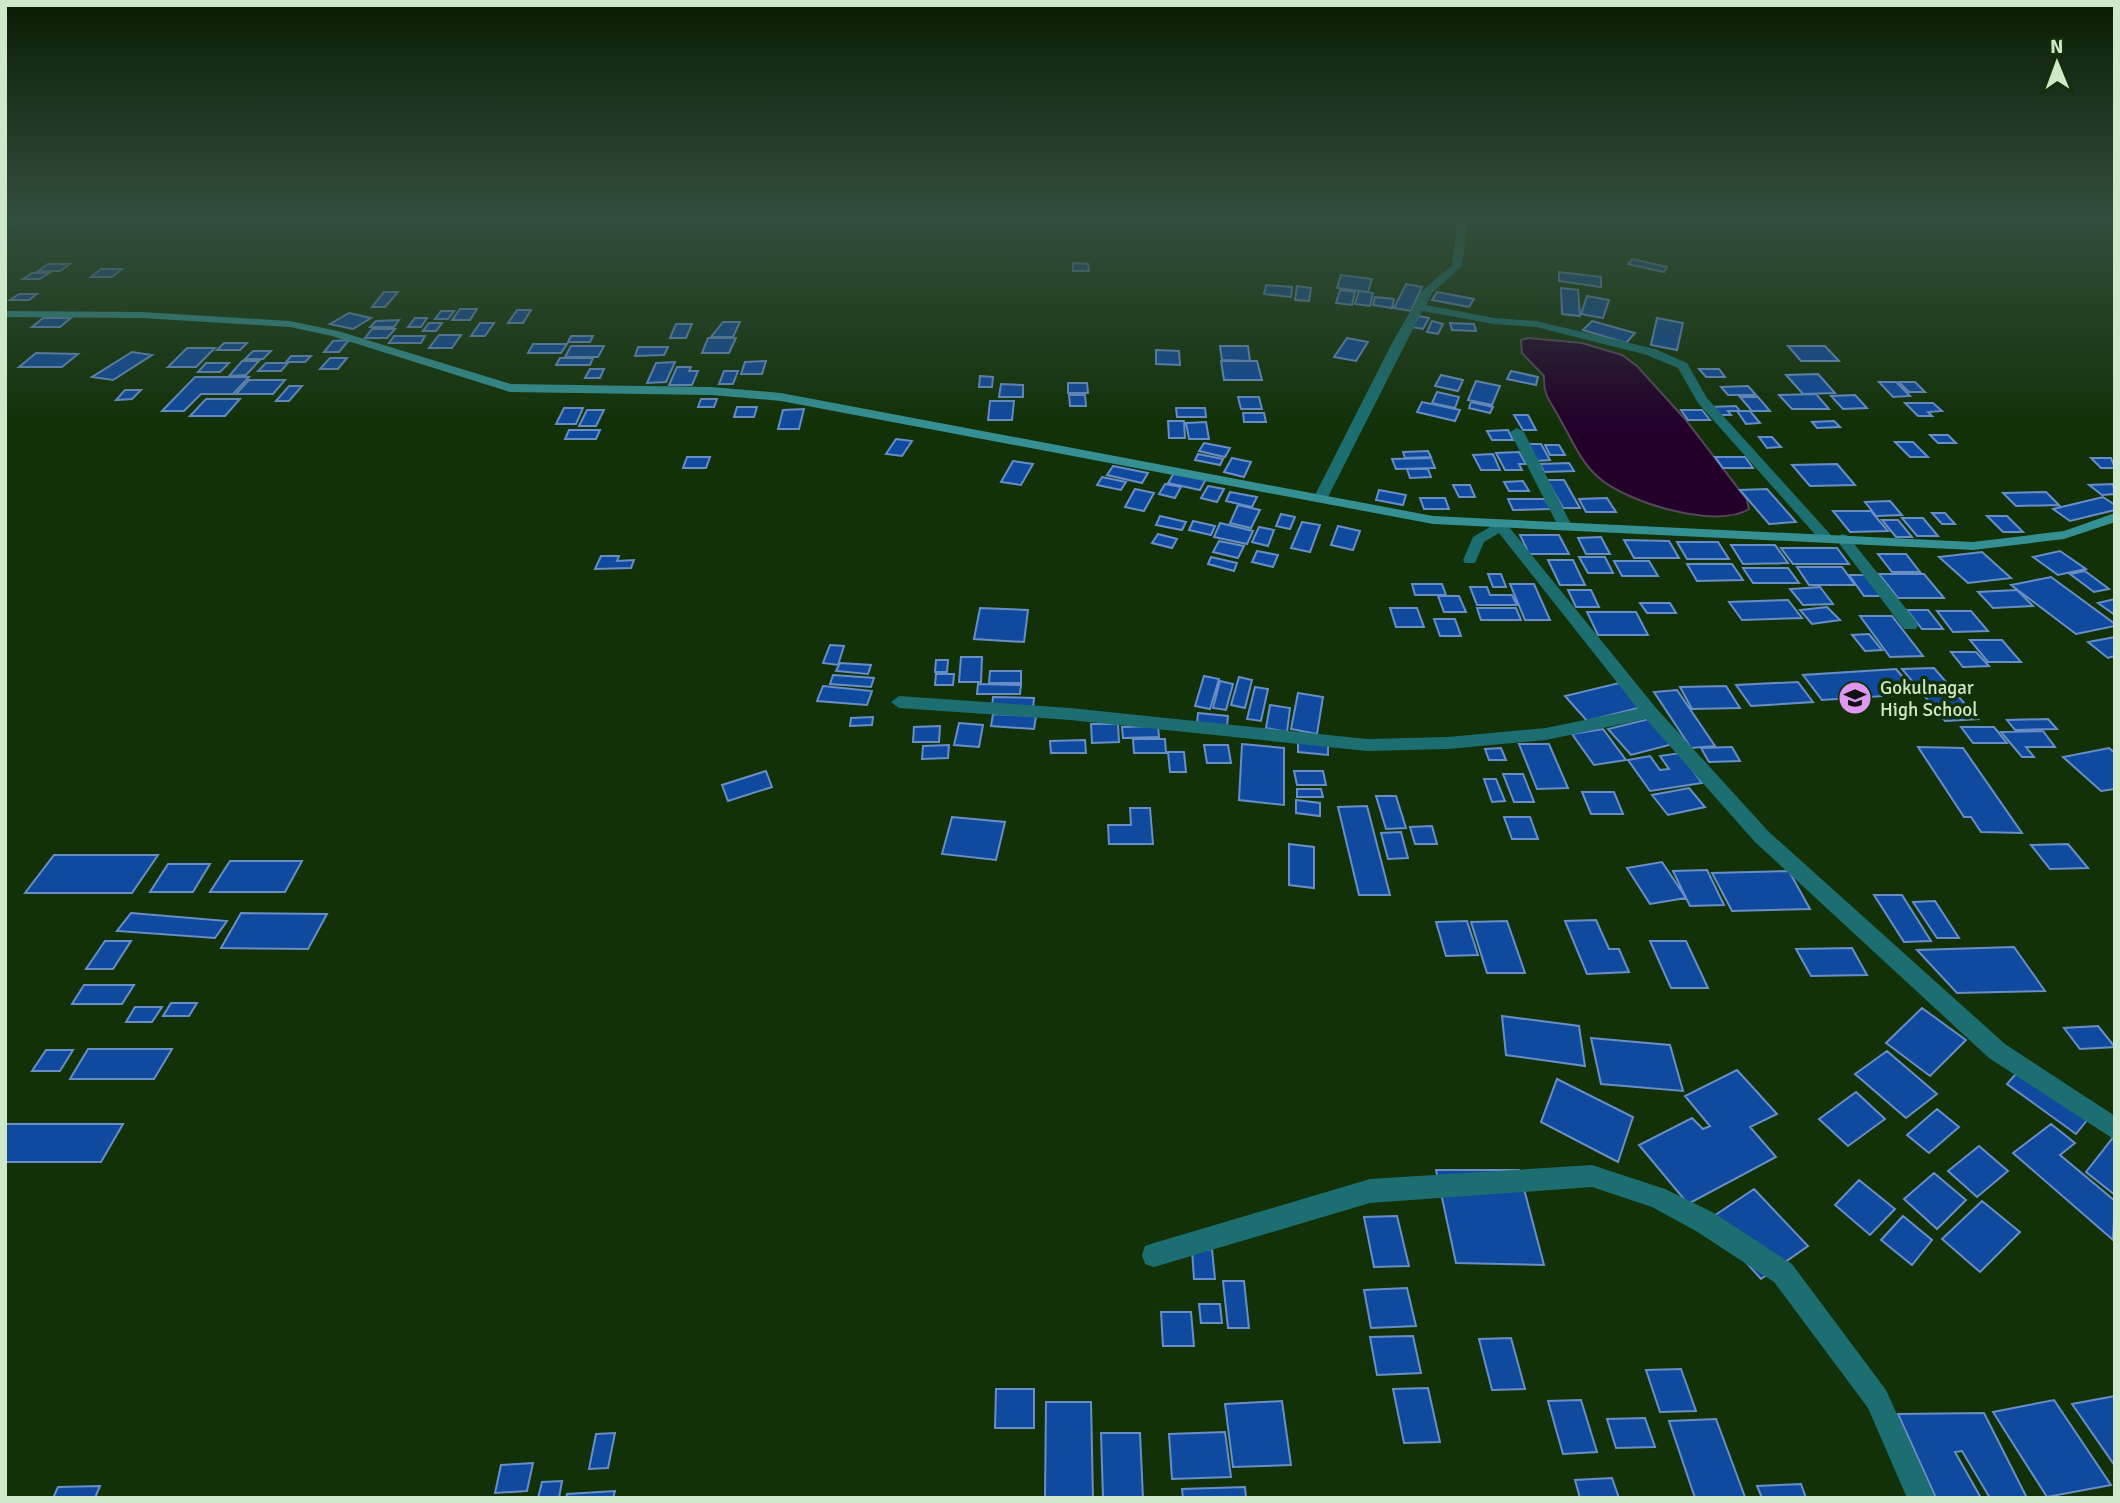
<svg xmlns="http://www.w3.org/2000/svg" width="2120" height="1503" viewBox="0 0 2120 1503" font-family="Signika,sans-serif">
<rect width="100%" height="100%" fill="#123108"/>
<path fill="#22002a" stroke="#56465a" stroke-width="2" d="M1528 338 1582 343 1622 355 1637 366 1685 419 1747 500 1749 509C1717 530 1625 502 1598 477 1580 461 1572 440 1560 419 1551 402 1543 396 1544 376L1522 353 1521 340Z"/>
<path fill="#104a9e" stroke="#698ec6" stroke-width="2" d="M1632 259 1667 267 1664 272 1628 264Z
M1073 263 1088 264 1089 271H1073Z
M48 264H70L60 271H38Z
M101 269H122L112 277H91Z
M1559 272 1601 277V287L1559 281Z
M32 273H49L40 279H23Z
M1341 275 1372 279 1368 292 1337 288Z
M1406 284 1422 287 1411 311 1394 308Z
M1266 285 1292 287 1291 297 1264 294Z
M1297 286 1311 288 1309 301 1295 300Z
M1561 288 1578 290 1580 316 1562 314Z
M1340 290 1355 292 1352 305 1336 303Z
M1359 291 1373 293 1370 306 1355 304Z
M384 292H398L385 307H372Z
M1437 292 1474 299 1469 307 1432 300Z
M19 294H37L29 300H10Z
M1587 296 1609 300 1603 318 1581 314Z
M1375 297 1394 299 1392 308 1373 305Z
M460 309H477L470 320H452Z
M517 310H531L523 323H508Z
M441 311H454L448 319H435Z
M349 313 371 318 353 329 330 324Z
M1419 316 1429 318 1423 329 1412 327Z
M43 318H71L60 327H32Z
M415 318H427L421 327H408Z
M1657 318 1683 323 1677 350 1651 345Z
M399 320 394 327H370L376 321Z
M1432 321 1443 324 1438 334 1427 332Z
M1592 321 1635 333 1626 343 1583 330Z
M723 322H740L733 337H711Z
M429 323H442L436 331H423Z
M480 323H494L485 336H471Z
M1450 323 1474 324 1476 331 1452 330Z
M676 324H692L686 338H670Z
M372 329H395L387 338H365Z
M439 335H461L452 348H429Z
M394 336H425L421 343H389Z
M571 336H593L590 342H568Z
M708 338H736L729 353H702Z
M1347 338 1368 342 1356 361 1334 357Z
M349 340 339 352H324L333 341Z
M224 343H247L240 350H217Z
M533 344H567L561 353H528Z
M571 346H604L598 357H565Z
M1220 346H1248L1250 361 1222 360Z
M1788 346H1825L1839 361H1801Z
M638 347H668L664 355 635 356Z
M187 348H215L196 367H168Z
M1156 350 1179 351 1180 365 1156 364Z
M253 351H271L263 359H245Z
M132 352 152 355 113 380 92 377Z
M36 353 78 354 62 367H19Z
M291 356H311L305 362H286Z
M330 358H347L338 369H320Z
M560 358H593L590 365H556Z
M242 361H259L246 375 229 376Z
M766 361 762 374H741L745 362Z
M1221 361H1257L1262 380H1224Z
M675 362 666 382 647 383 656 363Z
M206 363H229L220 372H198Z
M266 363H288L281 371H258Z
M677 367H691L689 371H698L692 385H669Z
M590 369H604L600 378H585Z
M1699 369H1719L1725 377H1706Z
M724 371H738L733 384H719Z
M1511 371 1538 377 1536 385 1507 379Z
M1818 374 1835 393 1803 394 1786 375Z
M1441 375 1463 380 1458 391 1435 386Z
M980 376 993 377 992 387H979Z
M195 377H249L233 394H201L184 411H162Z
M249 380H285L273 394H236Z
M1476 381 1500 386 1492 405 1468 400Z
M1879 382H1896L1910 396 1893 397Z
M1899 382H1915L1925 392H1909Z
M1068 383H1087L1088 393H1068Z
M1001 384 1023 385V397H999Z
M289 386H302L289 401H276Z
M1748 386 1756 395H1728L1721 387Z
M125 390H141L132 399 116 400Z
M1437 392 1459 397 1455 408 1432 403Z
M1816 394 1829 409H1792L1779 395Z
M1069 395H1085L1086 406H1070Z
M1855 395 1867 408 1843 409 1831 396Z
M1238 397H1259L1262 409H1241Z
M1740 397H1758L1770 411H1752Z
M206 399H240L225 416H190Z
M701 399H717L714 407H698Z
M990 401H1014L1012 420H988Z
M1422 402 1460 410 1455 421 1417 412Z
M1471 402 1493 407 1490 413 1469 408Z
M1905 403H1933L1942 411 1928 412 1932 416H1918Z
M1736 406 1740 411H1728L1731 415H1717L1710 407Z
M737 407H757L754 417H734Z
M564 408H583L576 424H556Z
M1176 408H1205L1206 417H1177Z
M804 409 799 429H778L783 410Z
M587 410H604L596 426H579Z
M1681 410H1702L1710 420H1688Z
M1737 411H1750L1760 423 1746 424Z
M1243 413H1264L1266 422H1244Z
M1514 415H1528L1536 430H1523Z
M1168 421H1184L1185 438H1169Z
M1834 421 1840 427 1817 428 1812 422Z
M1206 422 1209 439H1189L1186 423Z
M569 430H600L596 439H565Z
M1508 430 1513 440H1492L1487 431Z
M1930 435H1948L1956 443H1938Z
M1759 437H1772L1781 447 1767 448Z
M896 439 912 441 902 456 886 454Z
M1895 442H1913L1928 457H1910Z
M1204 443 1230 448 1225 457 1199 451Z
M1527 444H1541L1550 460 1536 461Z
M1545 445H1559L1565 455H1550Z
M1428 451 1431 457 1405 458 1403 452Z
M1519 452 1526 464H1519L1522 470H1505L1496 453Z
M1198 454 1223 459 1220 465 1195 460Z
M1493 454 1500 470H1481L1473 455Z
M687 457H710L706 468H683Z
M1715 457H1745L1753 468H1723Z
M1232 458 1251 462 1244 477 1224 472Z
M1431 458 1435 468 1396 469 1392 459Z
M2091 458H2111L2115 468H2101Z
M1013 461 1033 464 1021 485 1001 482Z
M1569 463 1574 471 1544 472 1540 464Z
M1837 464 1855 485 1810 486 1792 465Z
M1113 466 1148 473 1142 483 1107 475Z
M1407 469H1428L1431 477 1410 478Z
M1174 473 1206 479 1200 490 1168 483Z
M1102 477 1126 482 1121 490 1097 485Z
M1547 480H1564L1580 508H1563Z
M1523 481 1529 491H1509L1504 482Z
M1165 484 1181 487 1175 498 1159 494Z
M2113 484 2115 494 2102 495 2089 485Z
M1453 485H1470L1475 497H1459Z
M1208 486 1224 489 1217 502 1201 498Z
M1135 489 1154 493 1144 511 1125 507Z
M1767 489 1796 522 1769 524 1740 490Z
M1379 490 1406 495 1403 505 1376 500Z
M1230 492 1257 497 1252 507 1226 501Z
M2046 492 2059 505 2016 506 2003 493Z
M2103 497 2115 505V510L2070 521 2053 509Z
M1420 498H1445L1449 509H1424Z
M1607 498 1616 512H1586L1579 499Z
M1508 499H1545L1551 509 1513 510Z
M1890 501 1902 515 1876 516 1865 502Z
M1238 505 1260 510 1251 528 1230 523Z
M1833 511H1871L1888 531 1850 532Z
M1932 513H1945L1955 524H1942Z
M1281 514 1295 517 1290 529 1276 526Z
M1160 516 1186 522 1182 530 1156 525Z
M1987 516H2007L2023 532H2003Z
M1902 518H1923L1938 536H1917Z
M1882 520H1898L1912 537H1896Z
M1193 521 1215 526 1211 535 1189 530Z
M1302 522 1320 525 1310 552 1291 548Z
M1220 523 1253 531 1247 544 1214 537Z
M1338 526 1360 531 1353 550 1331 545Z
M1259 527 1274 530 1268 546 1252 542Z
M1158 534 1177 539 1172 548 1152 543Z
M1520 535H1559L1569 554H1529Z
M1601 537 1610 554H1586L1578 538Z
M1624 540 1669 541 1679 558H1634Z
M1219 541 1244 546 1238 558 1213 552Z
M1677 542H1718L1729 559H1687Z
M1731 545H1775L1788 563 1743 564Z
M1781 548H1837L1849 564H1793Z
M1257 551 1278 555 1273 567 1252 562Z
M2060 551 2086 569 2058 575 2033 557Z
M1982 552 2011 578 1968 583 1939 557Z
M1878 554H1906L1920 572H1892Z
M601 556H619L617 561 634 560 631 568 595 569Z
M1211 557 1237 563 1234 571 1208 564Z
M1579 557H1605L1613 573H1588Z
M1548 560H1573L1585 585H1560Z
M1614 561H1649L1658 576H1622Z
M1687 564H1732L1743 580 1697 581Z
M1797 567H1842L1855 585H1809Z
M1743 568H1788L1799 583H1753Z
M2085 571 2109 589 2094 592 2070 574Z
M1488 574H1501L1506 587H1493Z
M1879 574H1924L1944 598H1898Z
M1849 575H1869L1885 596H1864Z
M2051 577 2115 624V626L2076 634 2011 585Z
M1412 584H1442L1446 595H1415Z
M1510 584H1534L1550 620H1525Z
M1470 587H1487L1490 595H1512L1517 605H1477Z
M1820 587 1833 604 1803 605 1790 589Z
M1568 590H1591L1599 607H1576Z
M2017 590 2033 606 1993 608 1978 592Z
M1438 596H1459L1466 612H1444Z
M2115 599V615L2098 603Z
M1788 600 1802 618 1742 620 1729 602Z
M1640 603H1670L1676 613H1647Z
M1827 607 1840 620 1812 624 1800 610Z
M980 608 1028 610 1024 642 974 639Z
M1390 608H1417L1424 627H1396Z
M1477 608H1516L1521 620H1481Z
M1907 610H1928L1943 629H1922Z
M1937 611H1971L1988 631 1953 632Z
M1587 612H1636L1648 635H1598Z
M1860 616H1892L1923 656 1890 657Z
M1434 619H1455L1461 636H1440Z
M1869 634 1882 650 1865 651 1852 635Z
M2115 637V656L2108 658 2088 642Z
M1970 640H2002L2021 662H1988Z
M830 645 844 646 838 665 823 663Z
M1951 652H1976L1989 666 1963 667Z
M961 657H982L981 682H959Z
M936 660H948L947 672H935Z
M840 663 871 665 868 674 836 671Z
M1934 668 1978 719 1945 721 1902 669Z
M1896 669 1917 694 1822 700 1803 675Z
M990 671H1021V683H989Z
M936 674H954L953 685H935Z
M833 675 874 678 871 687 830 684Z
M1204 676 1219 679 1210 709 1195 706Z
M1239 677 1252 680 1245 708 1231 705Z
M1220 681 1233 684 1226 710 1213 708Z
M1798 682 1813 702 1751 706 1736 685Z
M1619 683 1642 707 1587 721 1565 696Z
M978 684 1021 685 1020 694H977Z
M823 686 872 691 867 705 817 701Z
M1726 686 1740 708 1692 709 1680 687Z
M1255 687 1268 689 1261 721 1247 719Z
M1677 690 1715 746 1691 748 1654 692Z
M1298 693 1323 697 1317 734 1291 729Z
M993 697 1034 698 1033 708 992 707Z
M1270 705 1290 708 1287 732 1266 728Z
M1198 713 1228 716 1227 726 1197 723Z
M993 714 1036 716 1034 729 991 726Z
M873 717 872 725 850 726 851 718Z
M1649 719 1673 744 1631 755 1608 729Z
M2048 719 2057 729 2015 730 2007 720Z
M959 723 983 725 979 747 954 745Z
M1091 724H1118L1119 742 1092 743Z
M940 726 939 742H913L914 727Z
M1158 726 1159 737 1123 738 1122 727Z
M1961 727H1994L2007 743H1973Z
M1603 729 1626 760 1594 765 1572 734Z
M2043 731 2055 747H2026L2034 757H2022L2001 732Z
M1133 739H1165L1166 753H1134Z
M1085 740 1086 753H1051L1050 741Z
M1298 740 1328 743V755L1298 752Z
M1242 744 1284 748V805L1239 800Z
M1519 744H1549L1568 788 1537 789Z
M949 745 948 758 922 759 923 746Z
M1204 745H1228L1231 763H1207Z
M1732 747 1740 761 1709 762 1701 748Z
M1918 747 1963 748 2022 833 1981 832 1971 817H1964Z
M1501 748 1506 760H1489L1485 749Z
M2109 748 2115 753V789L2101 791 2063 757Z
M1168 752H1184L1186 772H1170Z
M1680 753 1702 783 1650 791 1628 760 1650 756 1660 770 1669 769 1660 756Z
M766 771 772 787 728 801 722 785Z
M1294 771H1323L1326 785H1297Z
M1503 774H1523L1534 802H1514Z
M1484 779H1496L1505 801 1492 802Z
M1689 788 1705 807 1668 815 1652 795Z
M1297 789H1321L1323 797H1297Z
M1582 792H1614L1623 814H1591Z
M1376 796H1396L1406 828 1386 829Z
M1296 800 1320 803V816L1296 813Z
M1367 806 1390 895H1359L1338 807Z
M1130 808H1150L1153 844H1109L1108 825H1131Z
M952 817 1005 822 996 860 942 854Z
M1504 817H1530L1538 839H1512Z
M1432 826 1437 844H1415L1410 827Z
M1401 832 1408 858 1388 859 1381 833Z
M1289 844 1314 847V888L1289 885Z
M2068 844 2088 868 2050 869 2031 845Z
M54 855H158L132 893H25Z
M230 861H302L285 892H210Z
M1662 862 1686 898 1650 904 1627 868Z
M168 864H210L193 892H150Z
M1707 870 1724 905 1690 906 1673 871Z
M1789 871 1810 909 1732 911 1712 873Z
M1874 895H1902L1931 941 1904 942Z
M1935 901 1959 938H1937L1913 902Z
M131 913 227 921 215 938 117 931Z
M241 913 327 914 308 949 221 948Z
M1596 920 1609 949H1619L1629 972 1587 974 1565 921Z
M1467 921 1478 955 1446 956 1436 922Z
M1507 921 1525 973H1487L1471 922Z
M105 941H131L113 969H86Z
M1650 941H1686L1708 988H1671Z
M2014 947 2045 991 1957 993 1917 950Z
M1852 948 1867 975 1811 976 1796 949Z
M84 985H134L122 1004H72Z
M171 1003H197L189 1016H163Z
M135 1007H162L152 1022H126Z
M1922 1008 1966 1040 1930 1076 1886 1043Z
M1502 1016 1579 1026 1585 1066 1506 1055Z
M2098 1026 2115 1047 2080 1049 2064 1028Z
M1591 1038 1670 1045 1683 1091 1601 1084Z
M88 1049H172L154 1079H70Z
M46 1050H73L60 1071H32Z
M1887 1051 1937 1094 1906 1118 1855 1074Z
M1737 1070 1777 1114 1750 1127 1776 1157 1688 1204 1639 1145 1692 1118 1703 1129 1710 1126 1685 1096Z
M2019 1070 2088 1119 2076 1134 2007 1084Z
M1557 1079 1633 1117 1618 1162 1541 1122Z
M1856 1092 1885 1119 1848 1146 1819 1119Z
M1937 1109 1959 1127 1929 1153 1907 1135Z
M5 1124H123L101 1162H5Z
M2051 1124 2075 1143 2060 1155 2115 1201 2113 1240 2013 1153Z
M2115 1135V1195L2086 1172Z
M1979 1146 2008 1171 1977 1197 1948 1171Z
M1436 1170H1519L1544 1265 1456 1263Z
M1934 1173 1966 1200 1937 1229 1904 1199Z
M1859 1180 1895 1209 1870 1235 1835 1205Z
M1754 1189 1808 1246 1761 1279 1708 1220Z
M1982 1201 2020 1232 1980 1272 1942 1239Z
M1397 1216 1409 1266 1374 1267 1364 1217Z
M1903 1216 1932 1240 1912 1265 1881 1240Z
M1212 1249 1215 1279H1194L1192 1250Z
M1223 1281H1244L1249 1328H1228Z
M1407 1288 1416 1326 1371 1328 1364 1290Z
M1199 1304H1220L1222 1323H1201Z
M1161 1312H1191L1194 1346H1163Z
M1413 1336 1421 1373 1377 1375 1370 1337Z
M1511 1338 1525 1389 1492 1390 1479 1339Z
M1681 1369 1696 1411 1660 1412 1646 1370Z
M1428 1388 1440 1442 1404 1443 1393 1389Z
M996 1389H1034V1428H995Z
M2115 1396V1466L2072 1404Z
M1581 1400 1597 1452 1563 1454 1548 1401Z
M2054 1400 2111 1485 2047 1497 1993 1412Z
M1282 1401 1291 1465 1233 1467 1225 1404Z
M1046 1402H1091L1093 1498H1045Z
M1984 1413 2027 1498H1990L1962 1451 1955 1452 1981 1498H1936L1898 1414Z
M1645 1418 1655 1447 1616 1448 1607 1419Z
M1716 1419 1745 1497 1695 1498 1669 1421Z
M1225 1432 1231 1477 1172 1479 1169 1434Z
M615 1433 608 1468 589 1469 596 1434Z
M1101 1433H1140L1143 1498H1103Z
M533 1463 527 1491 495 1493 501 1465Z
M1612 1478 1619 1498H1580L1575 1480Z
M562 1481 559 1498H538L542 1482Z
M1801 1484 1806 1498H1762L1757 1486Z
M100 1486 95 1498H53L58 1487Z
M1245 1487 1246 1498H1183L1182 1489Z
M615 1491 613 1498H566L567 1494Z"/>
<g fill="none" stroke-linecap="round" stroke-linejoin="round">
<path fill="#1c6e71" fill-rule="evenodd" d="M16 215H27L5 231V223Z
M1453 215H1463L1467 226 1462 266 1432 293 1426 305 1494 318 1536 321 1655 349 1687 363 1707 398 1830 534V540H1820L1698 403 1678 368 1647 355 1536 327 1494 324 1422 311 1328 497 1326 500H1316L1314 497 1391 345 1422 291 1452 265 1457 226Z
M1517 428 1524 432 1572 526 1570 529H1560L1558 526 1510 432Z
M1500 521 1505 522 1656 708 1769 832 2005 1044 2115 1116V1140L1989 1058 1755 842 1646 719 1546 740 1448 749 1367 751 1070 720 899 708 891 702 899 696 1070 708 1367 739 1448 737 1546 728 1638 709 1499 533 1484 542 1475 563H1465L1463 560 1473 537Z
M1842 534 1847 535 1916 621 1918 625 1916 629H1904L1835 538Z
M1592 1165 1665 1189 1714 1213 1792 1264 1886 1390 1935 1498H1907L1868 1408 1774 1282 1696 1231 1652 1207 1592 1187 1370 1203 1154 1267 1145 1264 1142 1255 1145 1246 1154 1243 1370 1179Z"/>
<path fill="#349093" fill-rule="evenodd" d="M5 311 142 312 290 321 338 331 511 384 711 387 781 393 1433 516 1973 542 2064 531 2115 513V522L2064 539 1973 550 1433 524 781 401 711 395 510 392 332 336 290 327 142 318 5 317Z"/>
</g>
<linearGradient id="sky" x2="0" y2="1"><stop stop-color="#0a1b04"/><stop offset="0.51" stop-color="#334e3d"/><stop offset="1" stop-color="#334e3d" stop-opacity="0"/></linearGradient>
<rect width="2120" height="425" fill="url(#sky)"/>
<defs>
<symbol id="school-disc" viewBox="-11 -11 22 22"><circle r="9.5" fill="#df98f2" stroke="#123108"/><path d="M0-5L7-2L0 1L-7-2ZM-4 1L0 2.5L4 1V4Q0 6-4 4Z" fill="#111"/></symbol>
</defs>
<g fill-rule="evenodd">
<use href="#school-disc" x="1836" y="679" width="38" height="38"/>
</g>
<g text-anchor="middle" stroke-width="7" stroke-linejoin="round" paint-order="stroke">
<g font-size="19" fill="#d0e8ca" stroke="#123108" text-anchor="start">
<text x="1880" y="694">Gokulnagar<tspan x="1880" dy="22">High School</tspan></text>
</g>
</g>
<rect width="2120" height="1503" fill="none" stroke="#d0e8ca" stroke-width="14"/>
<g transform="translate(2057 63) rotate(359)" stroke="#123108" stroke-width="5" paint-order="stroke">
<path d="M0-5L12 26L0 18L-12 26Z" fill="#d0e8ca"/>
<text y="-10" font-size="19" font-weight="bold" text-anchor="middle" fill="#d0e8ca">N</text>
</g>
</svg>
